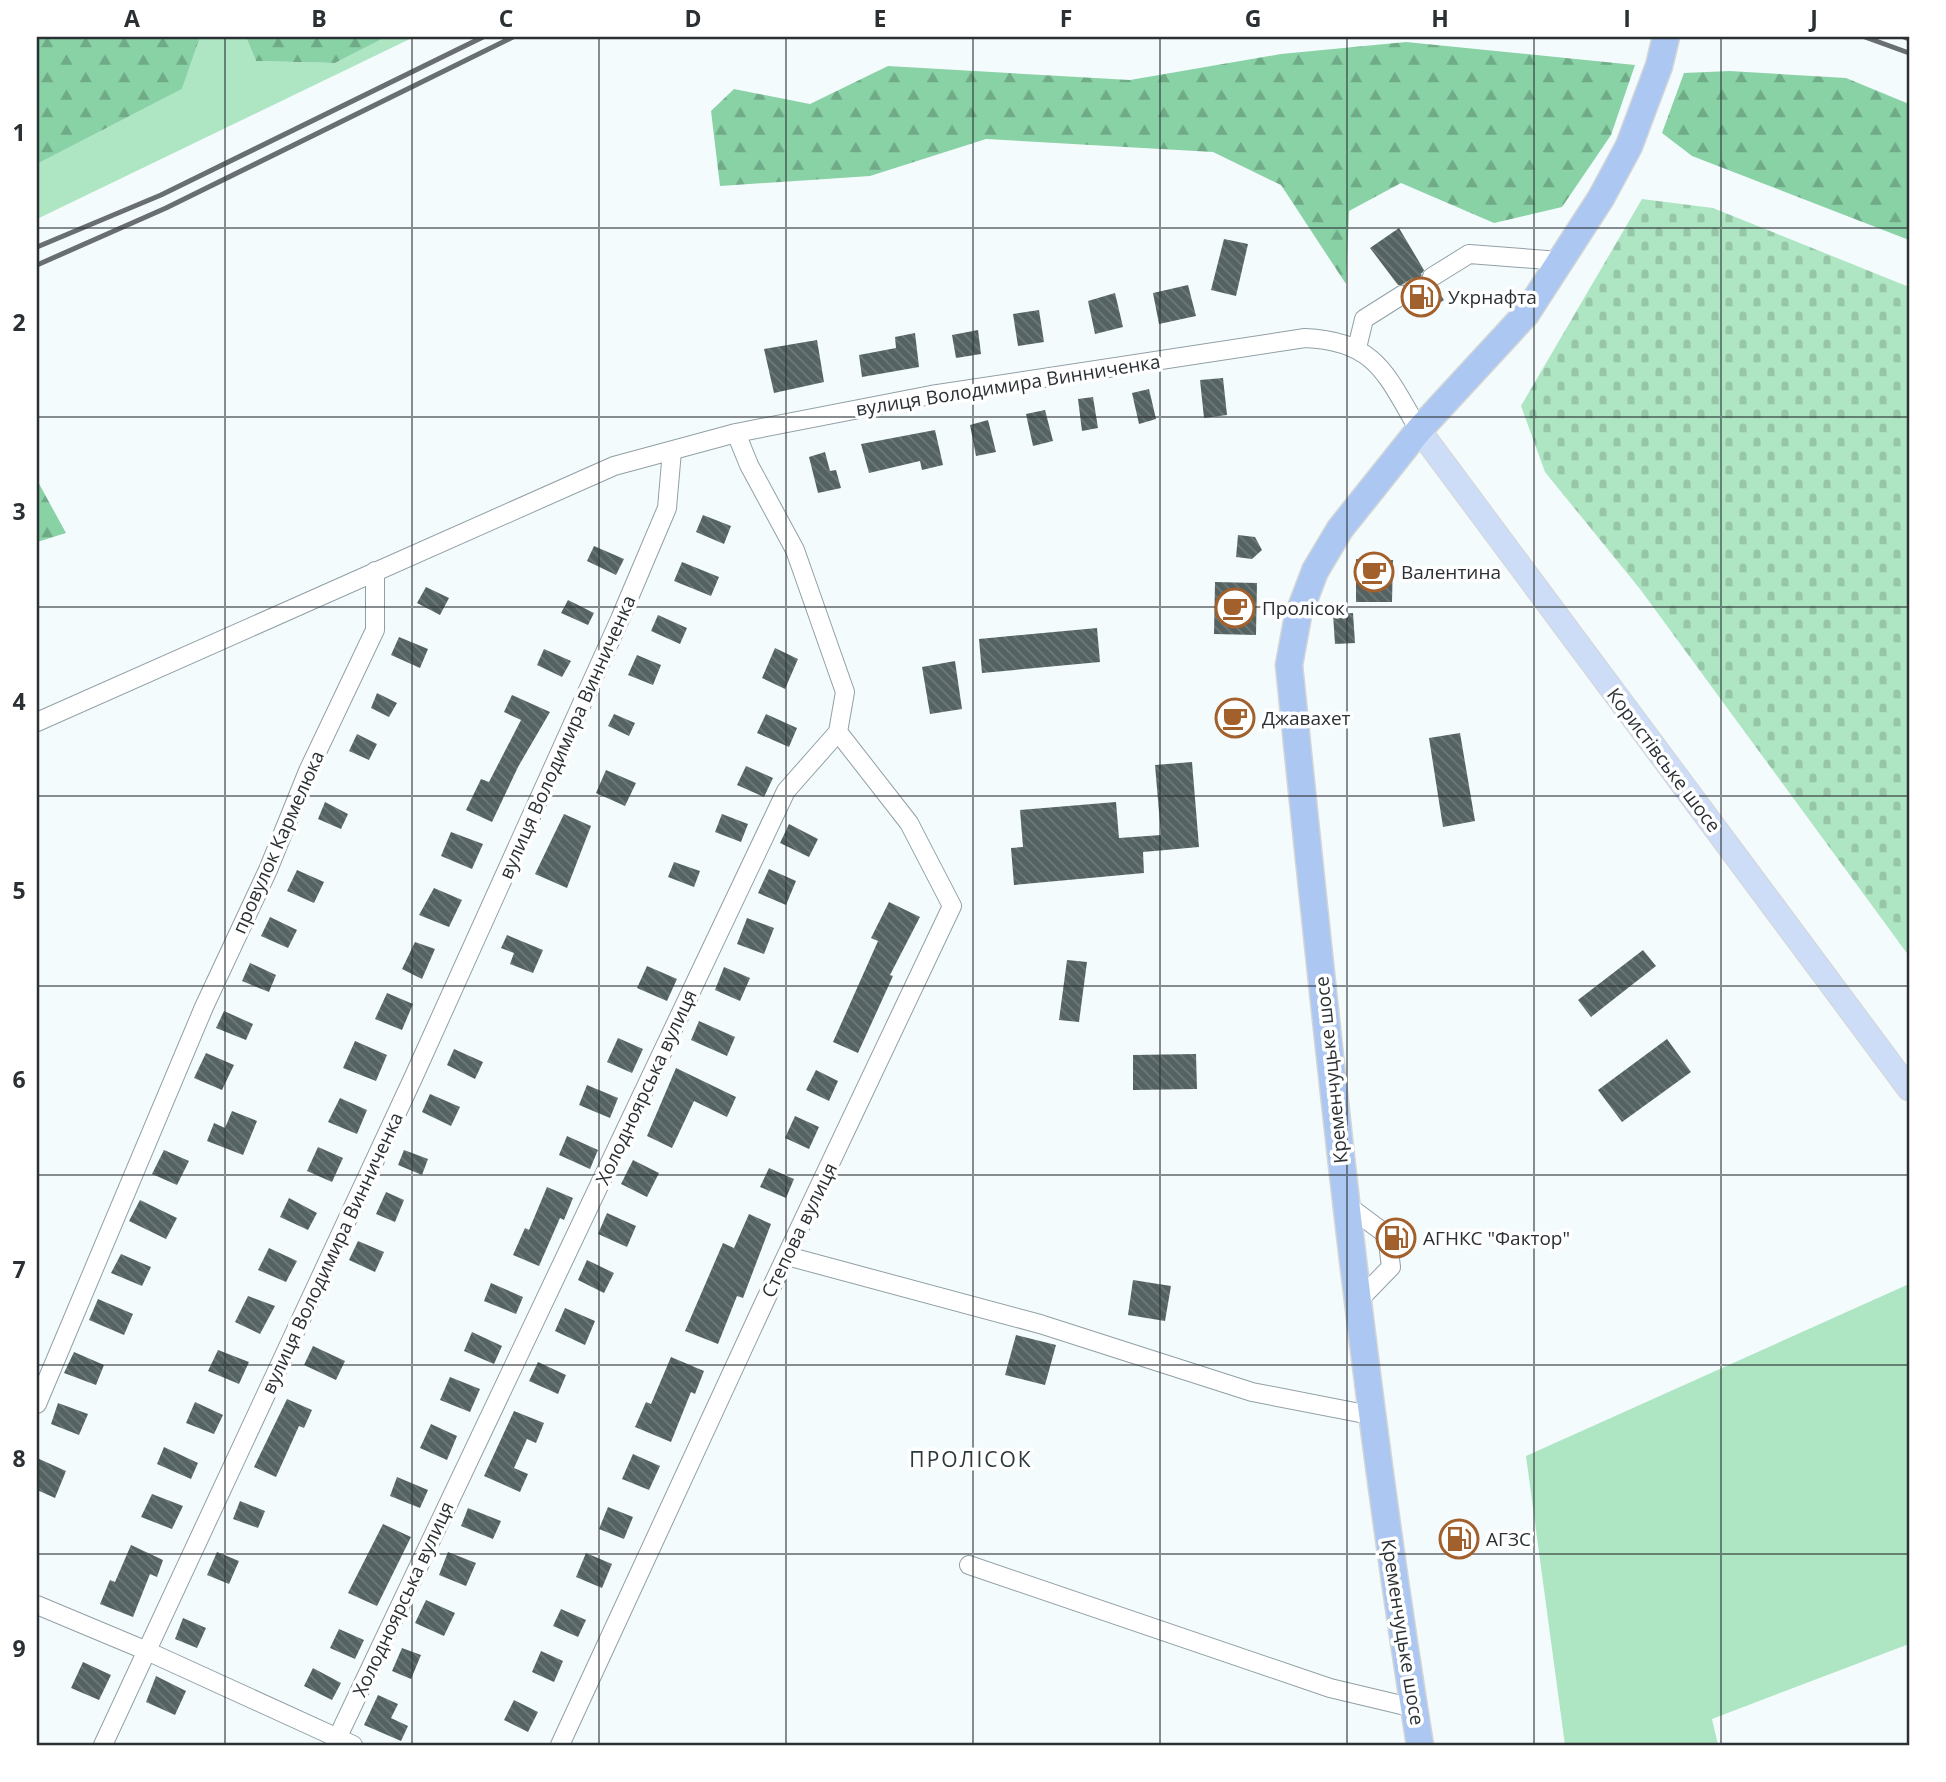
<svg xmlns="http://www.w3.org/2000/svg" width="1946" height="1782" viewBox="0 0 1946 1782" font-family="'Open Sans',sans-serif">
<defs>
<pattern id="forest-firs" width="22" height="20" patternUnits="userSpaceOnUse" patternTransform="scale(1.75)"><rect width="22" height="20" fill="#89d2a6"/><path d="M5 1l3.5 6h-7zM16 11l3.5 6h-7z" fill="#70ab88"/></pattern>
<pattern id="cemetery-stones" width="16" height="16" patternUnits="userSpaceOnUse" patternTransform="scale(1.75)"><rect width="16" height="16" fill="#aee5c2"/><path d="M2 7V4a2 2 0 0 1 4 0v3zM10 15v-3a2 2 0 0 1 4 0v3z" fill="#96c5a7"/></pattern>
<pattern id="building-back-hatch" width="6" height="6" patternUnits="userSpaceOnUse" patternTransform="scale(1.75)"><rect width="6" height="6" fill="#546362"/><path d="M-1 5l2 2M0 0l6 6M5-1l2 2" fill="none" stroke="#6f7a7a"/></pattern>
</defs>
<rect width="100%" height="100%" fill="#f4fbfd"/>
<path fill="#aee5c2" d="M200 37H246L256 61 335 63 386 37H414L37 219V164L182 89Z
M1909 1284V1644L1712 1719 1718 1745H1565L1526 1456Z"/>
<path fill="url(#forest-firs)" d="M37 37H200L182 89 37 164Z
M246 37H386L335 63 256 61Z
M1406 42 1635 65 1611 135 1562 207 1494 223 1401 183 1349 211 1346 284 1281 185 1213 152 986 139 870 176 720 186 711 111 734 89 810 104 888 66 1130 80 1281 54Z
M1730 71 1846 78 1909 104V240L1692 156 1662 133 1684 73Z
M37 480 66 533 37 542Z"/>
<path fill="url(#cemetery-stones)" d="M1642 199 1713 208 1909 287V956L1640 589 1545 472 1521 406Z"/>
<path fill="url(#building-back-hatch)" d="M1399 228 1424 270 1421 277 1423 284 1436 287 1444 300 1419 316 1410 303 1413 295 1411 288 1398 285 1370 248Z
M1224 239 1248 244 1236 296 1211 290Z
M1188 285 1196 316 1159 324 1153 293Z
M1115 293 1123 327 1095 334 1088 301Z
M1039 310 1044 342 1018 346 1013 314Z
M978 330 981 354 956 358 952 335Z
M915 333 919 367 862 377 859 355 896 348 895 337Z
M817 340 824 382 774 393 764 349Z
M1223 378 1227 415 1204 418 1200 380Z
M1149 389 1156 419 1139 424 1132 393Z
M1093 397 1098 428 1082 431 1078 399Z
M1045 410 1053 441 1033 446 1026 414Z
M988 420 996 452 976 456 970 425Z
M935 430 943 465 922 470 920 461 869 473 861 444Z
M825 452 830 471 836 470 841 488 818 493 809 457Z
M703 515 731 526 724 544 696 532Z
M1238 535 1255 537 1262 550 1252 559 1236 557Z
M594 546 624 559 616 575 587 561Z
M1356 559 1393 560 1392 602H1356Z
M682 562 719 577 711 596 674 581Z
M1215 582 1257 583 1256 635 1214 634Z
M426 587 449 598 440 615 417 603Z
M568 600 594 613 588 625 561 613Z
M1353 613 1355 643 1335 644 1333 614Z
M658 615 687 628 680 644 651 631Z
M1097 628 1100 662 982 673 979 639Z
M399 637 428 649 420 668 391 655Z
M775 648 798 659 785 689 762 678Z
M544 649 571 661 562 677 537 665Z
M637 655 661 665 653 685 628 675Z
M955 661 962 709 930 714 922 667Z
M377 693 397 703 389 717 371 708Z
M512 695 550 712 518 767 492 822 466 810 481 779 489 782 521 720 504 712Z
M1236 705 1247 712 1240 724 1229 726 1225 707Z
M614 714 635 723 629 736 608 726Z
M766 714 797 728 789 747 757 733Z
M1460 733 1475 821 1443 827 1429 738Z
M357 734 377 744 369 760 349 751Z
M1192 762 1199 847 1143 852 1144 873 1014 885 1011 848 1023 847 1020 810 1116 802 1119 838 1161 835 1155 765Z
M746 766 773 778 764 797 737 785Z
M606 770 636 783 625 806 596 793Z
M325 802 348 814 341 829 318 819Z
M564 814 591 826 567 888 535 874Z
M722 814 748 824 741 842 715 832Z
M789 824 818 839 809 857 780 843Z
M451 832 483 844 472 869 441 856Z
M674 862 700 871 694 887 668 877Z
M769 869 796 881 786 905 758 893Z
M297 870 324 882 314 903 287 891Z
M434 888 462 900 449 927 419 915Z
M889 902 920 917 890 975 893 976 858 1053 833 1042 878 941 871 938Z
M270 917 297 930 288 948 261 936Z
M747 918 774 928 764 954 737 944Z
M507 935 543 950 533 973 510 964 514 953 501 948Z
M415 942 435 949 422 979 402 969Z
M1643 950 1656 966 1591 1017 1578 1000Z
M1067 960 1087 962 1079 1022 1059 1020Z
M250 963 276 975 269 992 242 981Z
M647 966 677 979 667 1001 637 988Z
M724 967 750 978 740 1001 715 990Z
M387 993 413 1004 402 1030 375 1019Z
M224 1011 253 1024 246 1040 216 1028Z
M699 1021 735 1037 727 1056 691 1040Z
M618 1038 643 1049 632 1073 607 1062Z
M1667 1039 1691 1072 1622 1122 1598 1090Z
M355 1041 387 1055 376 1081 343 1068Z
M454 1049 483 1062 475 1079 447 1065Z
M206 1053 234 1065 222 1090 194 1078Z
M1196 1054 1197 1089 1133 1090V1055Z
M676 1068 736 1097 727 1117 694 1101 672 1148 647 1136Z
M816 1070 838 1081 829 1101 806 1090Z
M587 1085 618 1098 610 1118 579 1105Z
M430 1094 460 1107 451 1126 422 1112Z
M340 1098 367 1110 357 1134 328 1122Z
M232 1111 257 1121 243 1155 207 1141 214 1123 225 1128Z
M795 1116 819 1127 809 1149 785 1138Z
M567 1136 598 1150 590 1169 559 1155Z
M318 1147 343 1158 332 1182 307 1171Z
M164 1150 189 1161 177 1185 152 1174Z
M404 1150 428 1159 422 1175 398 1165Z
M633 1160 659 1173 647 1197 621 1184Z
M769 1168 794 1179 786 1198 760 1187Z
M547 1187 573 1198 564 1220 560 1218 539 1266 513 1255 525 1228 529 1230Z
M386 1192 404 1200 395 1222 376 1214Z
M289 1198 317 1213 308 1230 280 1217Z
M140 1200 177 1218 166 1239 129 1221Z
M607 1213 636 1226 627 1247 598 1234Z
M749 1214 771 1224 743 1298 737 1296 718 1344 685 1331 723 1243 734 1248Z
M358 1241 384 1252 375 1272 349 1260Z
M269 1248 297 1261 286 1282 258 1270Z
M121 1254 151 1267 142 1286 111 1273Z
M587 1260 614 1273 604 1293 578 1280Z
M1133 1280 1171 1286 1165 1321 1128 1315Z
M491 1283 523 1297 516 1314 484 1301Z
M248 1296 275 1306 260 1334 235 1322Z
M98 1299 133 1314 124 1335 89 1320Z
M565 1308 595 1321 585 1345 555 1331Z
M472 1332 502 1346 494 1364 464 1351Z
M1016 1335 1056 1345 1045 1385 1005 1375Z
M313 1346 345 1361 336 1380 304 1365Z
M218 1350 249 1362 239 1384 208 1371Z
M74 1352 104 1365 96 1385 64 1373Z
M671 1357 704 1371 695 1394 691 1392 671 1442 635 1427 646 1402 651 1404Z
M538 1362 566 1375 558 1394 529 1381Z
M450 1377 480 1389 470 1412 440 1400Z
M287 1399 312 1410 304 1428 299 1426 276 1477 254 1467Z
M195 1402 223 1415 214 1434 186 1423Z
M58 1403 88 1414 79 1435 51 1424Z
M514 1411 544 1423 536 1443 527 1439 514 1468 528 1474 520 1492 484 1476Z
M431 1424 457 1436 447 1460 420 1448Z
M164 1447 198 1463 191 1479 157 1464Z
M633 1454 660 1466 649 1490 622 1479Z
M37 1458 66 1471 55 1498 37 1490Z
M397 1477 428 1490 420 1508 390 1496Z
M152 1494 183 1506 172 1529 141 1517Z
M240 1501 265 1511 258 1528 233 1519Z
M608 1507 633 1517 624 1539 599 1529Z
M468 1508 501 1521 493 1539 461 1526Z
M383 1524 411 1537 377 1606 348 1593Z
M131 1545 163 1560 157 1577 150 1574 133 1617 100 1604 110 1580 115 1582Z
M217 1552 239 1561 229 1584 207 1575Z
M448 1552 476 1563 466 1586 439 1575Z
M586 1553 612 1564 602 1588 576 1577Z
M426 1600 455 1613 444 1636 415 1623Z
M561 1609 586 1620 578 1637 553 1626Z
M183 1618 206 1628 197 1648 175 1639Z
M339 1629 364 1640 355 1659 330 1648Z
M402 1648 421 1655 411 1679 392 1671Z
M541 1651 563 1661 554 1682 532 1672Z
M83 1662 111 1675 99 1700 71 1688Z
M313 1668 341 1683 332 1700 304 1686Z
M156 1676 186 1691 175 1715 146 1702Z
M378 1695 398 1704 391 1718 408 1726 401 1741 364 1725Z
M514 1700 538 1712 528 1732 504 1720Z"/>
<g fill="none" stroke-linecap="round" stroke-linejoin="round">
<path stroke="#ccd2d5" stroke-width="18" stroke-dasharray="18 9" stroke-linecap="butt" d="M1402 295 1432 277"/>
<defs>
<path id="minor" d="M1432 277 1469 254 1560 261
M1357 348 1364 319 1402 295
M37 722 614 466 736 433 931 395 1305 338C1376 341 1386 374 1419 430
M1344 1203 1387 1235 1391 1267 1357 1302
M787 1256 1040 1324 1252 1392 1370 1415
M37 1404 204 1007 268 870 308 771 375 630V571
M969 1565 1330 1688 1414 1708
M37 1605 147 1651 353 1745
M103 1745 414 1076 620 619 667 508 672 451
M334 1745 786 791 838 732 845 692 795 550 749 465 736 433
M560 1745 764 1303 952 906 909 823 838 732"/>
<path id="major" d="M1419 430 1909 1089"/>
<path id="highway" d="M1420 1745C1362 1387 1326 1026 1289 665L1298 616 1315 571 1340 529 1419 430 1526 314 1601 198 1629 146 1659 66 1666 37"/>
</defs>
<use href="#minor" stroke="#91a0a6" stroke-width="20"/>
<use href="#major" stroke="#d4d6d6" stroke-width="25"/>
<use href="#highway" stroke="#d4d6d6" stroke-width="29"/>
<use href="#minor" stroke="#fff" stroke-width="18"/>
<use href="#major" stroke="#cdddf7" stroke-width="23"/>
<use href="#highway" stroke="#abc7f2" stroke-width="26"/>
<path stroke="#686e71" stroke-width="5" d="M1865 37 1909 53
M1904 37 1909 39
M37 247 161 195 483 37
M37 265 166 208 513 37"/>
</g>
<path fill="none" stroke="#2a3033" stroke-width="2" stroke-opacity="0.55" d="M225 37V1745M412 37V1745M599 37V1745M786 37V1745M973 37V1745M1160 37V1745M1347 37V1745M1534 37V1745M1721 37V1745M37 228H1909M37 417H1909M37 607H1909M37 796H1909M37 986H1909M37 1175H1909M37 1365H1909M37 1554H1909"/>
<defs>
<symbol id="fuel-ring" viewBox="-11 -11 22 22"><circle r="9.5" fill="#fff" stroke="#a1602c" stroke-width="1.5"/><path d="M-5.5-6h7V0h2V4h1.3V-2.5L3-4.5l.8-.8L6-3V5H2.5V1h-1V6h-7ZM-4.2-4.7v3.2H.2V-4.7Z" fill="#a1602c"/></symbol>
<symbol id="cafe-ring" viewBox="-11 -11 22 22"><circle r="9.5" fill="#fff" stroke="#a1602c" stroke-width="1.5"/><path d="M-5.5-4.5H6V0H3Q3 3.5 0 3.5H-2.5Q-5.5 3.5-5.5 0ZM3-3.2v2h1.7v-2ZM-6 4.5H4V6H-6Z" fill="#a1602c"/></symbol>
</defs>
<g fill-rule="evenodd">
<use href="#fuel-ring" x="1399" y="275" width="44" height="44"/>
<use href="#cafe-ring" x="1352" y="550" width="44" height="44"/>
<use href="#cafe-ring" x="1213" y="586" width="44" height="44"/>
<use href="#cafe-ring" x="1213" y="696" width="44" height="44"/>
<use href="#fuel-ring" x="1374" y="1216" width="44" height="44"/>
<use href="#fuel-ring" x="1437" y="1517" width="44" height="44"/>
</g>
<g text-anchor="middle" stroke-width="7" stroke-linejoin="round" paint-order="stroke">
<g font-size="19" fill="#2a3033" stroke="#fff" text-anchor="start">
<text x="1448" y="304">Укрнафта</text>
<text x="1401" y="579">Валентина</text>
<text x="1262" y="615">Пролісок</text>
<text x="1262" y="725">Джавахет</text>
<text x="1423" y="1245">АГНКС "Фактор"</text>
<text x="1486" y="1546">АГЗС</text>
</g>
<g font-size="19" fill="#2a3033" stroke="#fff">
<text transform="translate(1008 385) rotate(-9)" y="7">вулиця Володимира Винниченка</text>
<text transform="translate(567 737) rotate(-66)" y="7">вулиця Володимира Винниченка</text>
<text transform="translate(1664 760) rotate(53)" y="7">Користівське шосе</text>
<text transform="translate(278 842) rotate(-66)" y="7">провулок Кармелюка</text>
<text transform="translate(1331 1070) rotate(-96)" y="7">Кременчуцьке шосе</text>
<text transform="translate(646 1087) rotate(-65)" y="7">Холодноярська вулиця</text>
<text transform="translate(799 1230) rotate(-64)" y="7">Степова вулиця</text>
<text transform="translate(332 1253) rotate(-65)" y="7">вулиця Володимира Винниченка</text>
<text transform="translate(403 1599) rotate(-65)" y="7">Холодноярська вулиця</text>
<text transform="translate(1403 1632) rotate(81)" y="7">Кременчуцьке шосе</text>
</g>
<g font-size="21" letter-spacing="2" fill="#2b383d" stroke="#fff">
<text x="971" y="1467">ПРОЛІСОК</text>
</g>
</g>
<rect width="1946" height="1782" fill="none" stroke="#ffffff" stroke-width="77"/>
<rect x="38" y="38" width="1870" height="1706" fill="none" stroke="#2a3033" stroke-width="2.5"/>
<g font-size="23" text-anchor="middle" font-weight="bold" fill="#2a3033">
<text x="132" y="27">A</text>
<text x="319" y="27">B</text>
<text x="506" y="27">C</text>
<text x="693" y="27">D</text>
<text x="880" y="27">E</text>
<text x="1066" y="27">F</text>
<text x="1253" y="27">G</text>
<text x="1440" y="27">H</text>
<text x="1627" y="27">I</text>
<text x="1814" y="27">J</text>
<text x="19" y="141">1</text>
<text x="19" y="331">2</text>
<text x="19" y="520">3</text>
<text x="19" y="710">4</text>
<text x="19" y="899">5</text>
<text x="19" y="1088">6</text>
<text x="19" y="1278">7</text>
<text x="19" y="1467">8</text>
<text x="19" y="1657">9</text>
</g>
</svg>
